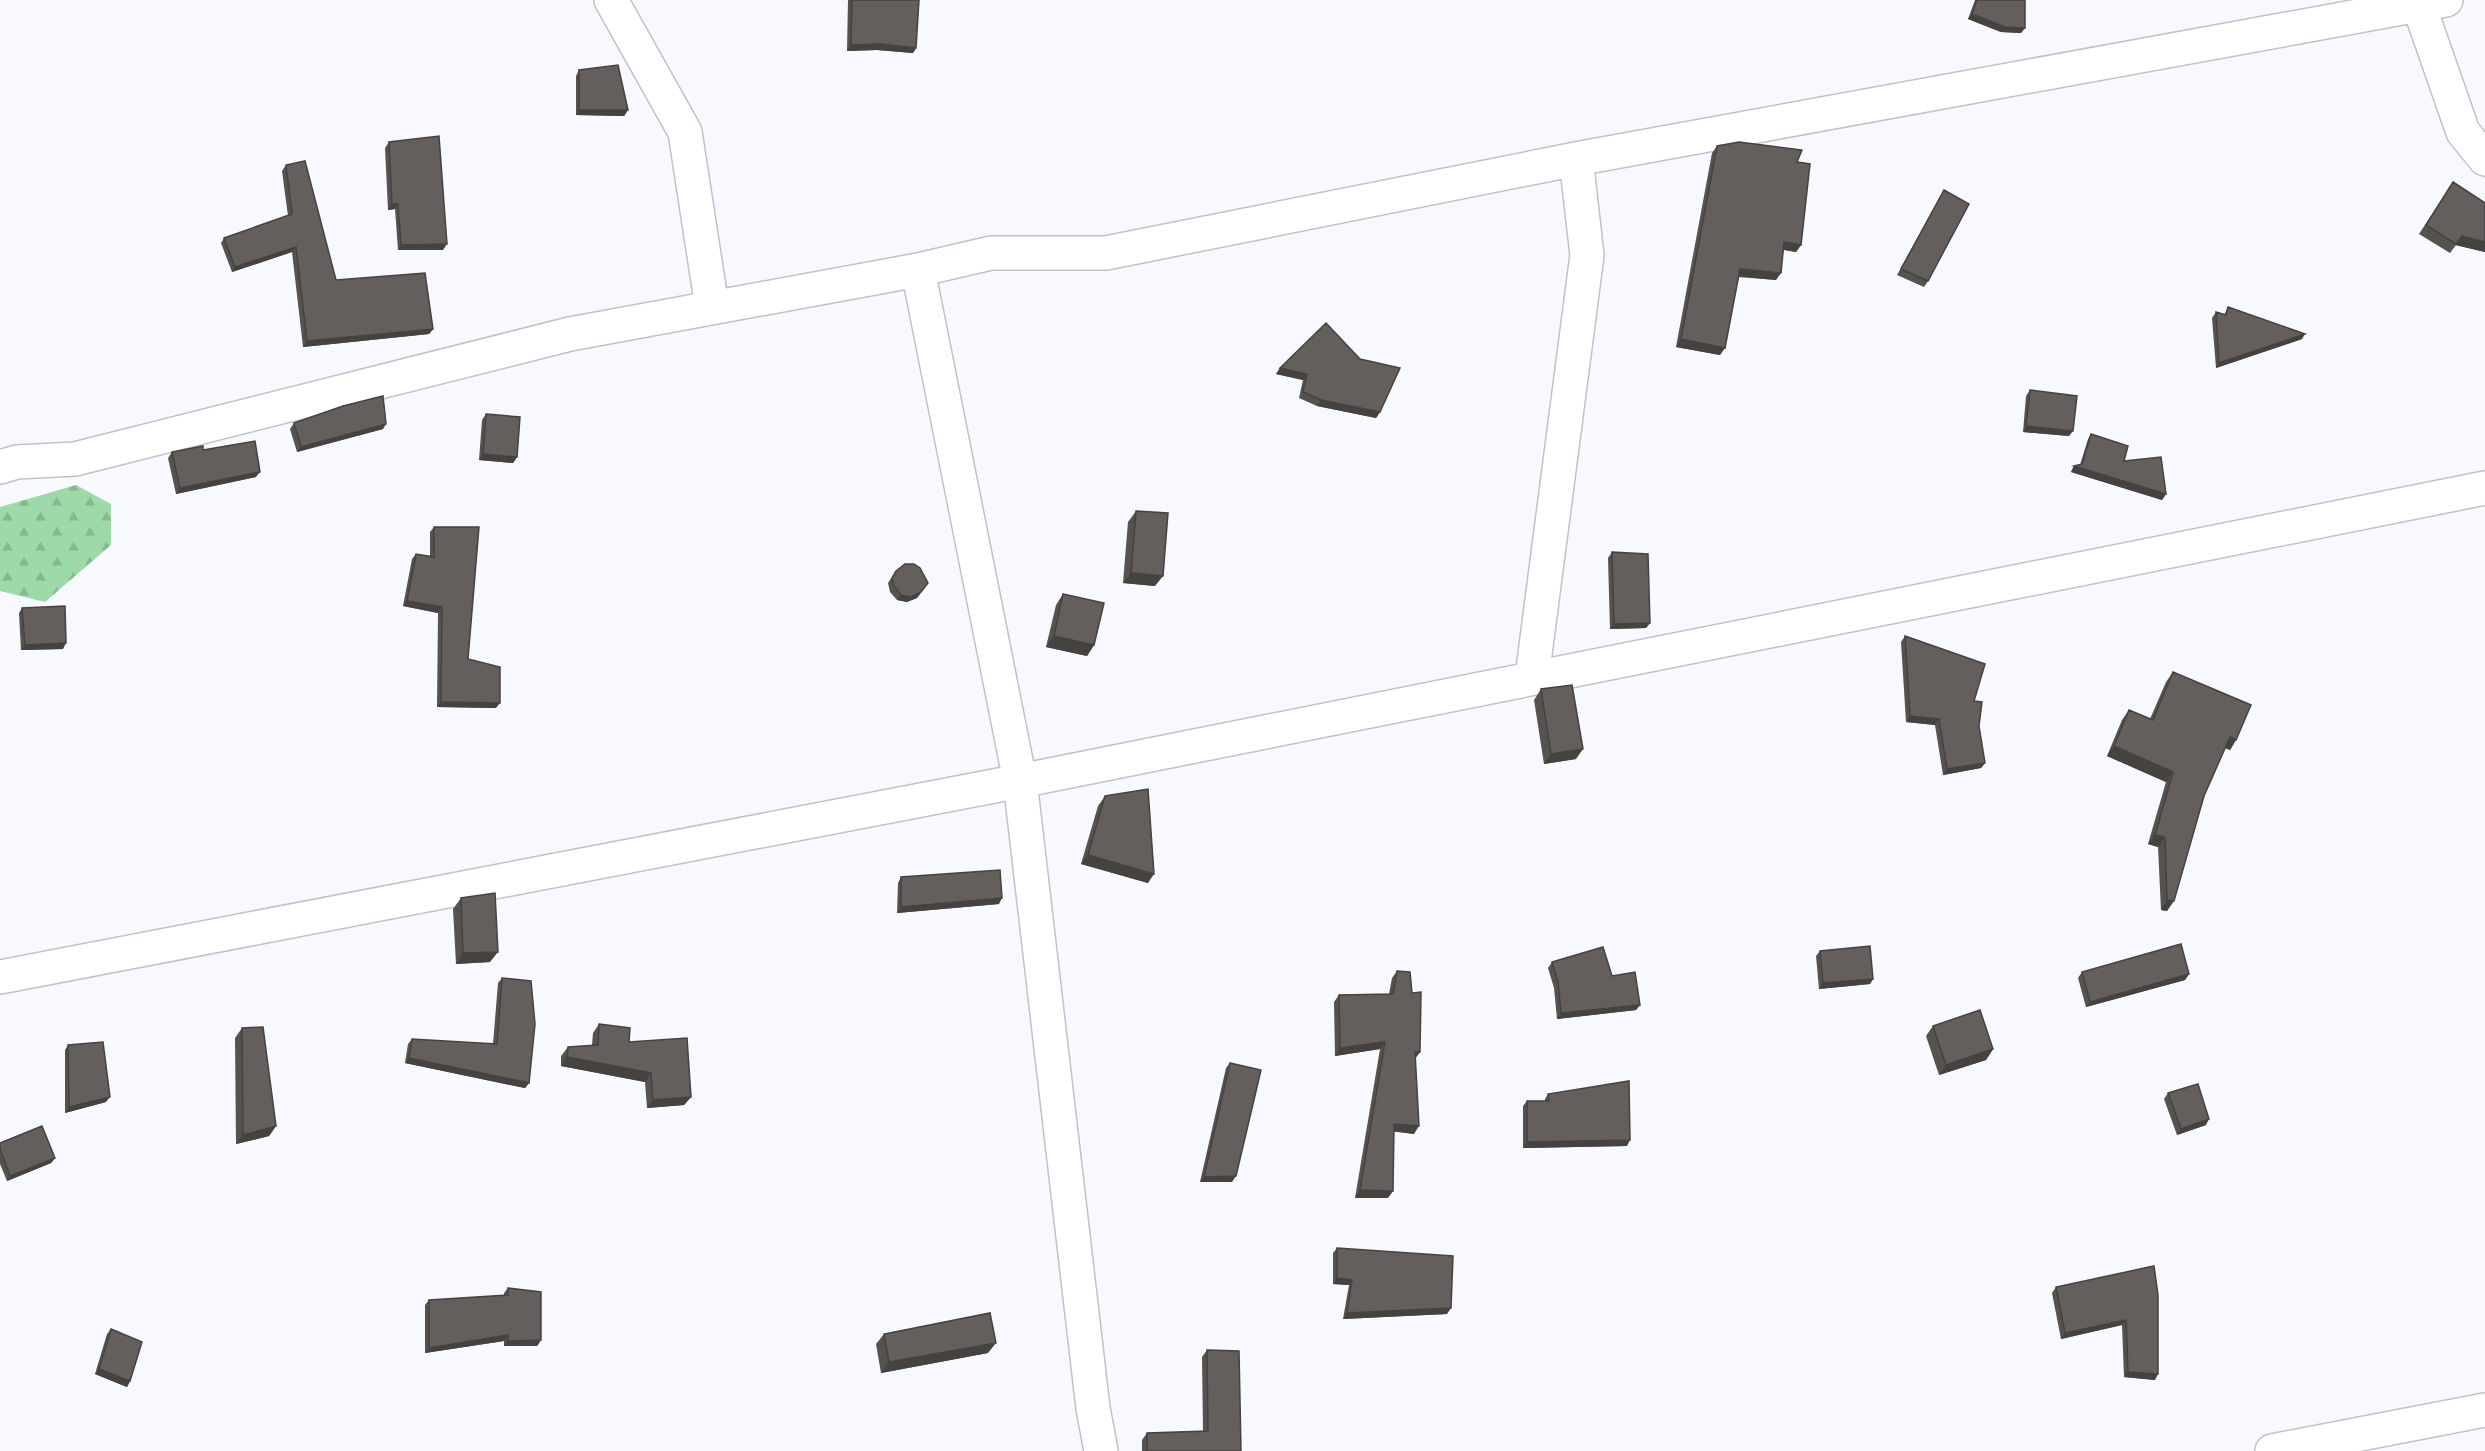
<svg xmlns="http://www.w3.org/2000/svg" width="2485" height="1451" viewBox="0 0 2485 1451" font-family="'IBM Plex Sans',sans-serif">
<defs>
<pattern id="forest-firs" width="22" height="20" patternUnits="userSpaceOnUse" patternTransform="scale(1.5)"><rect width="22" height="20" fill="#9ed9a9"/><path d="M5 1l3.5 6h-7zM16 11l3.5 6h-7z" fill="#87b990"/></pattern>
</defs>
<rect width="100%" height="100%" fill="#f7f9ff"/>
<path fill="url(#forest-firs)" d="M76 485 111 504V545L45 602 0 591V507Z"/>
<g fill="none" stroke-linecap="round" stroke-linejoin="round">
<defs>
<path id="street" d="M611 0 685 132 712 307
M2417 0 2463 132 2485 159
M918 270 1020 781 1093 1408 1101 1451
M0 467 17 462 75 459 570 334 918 270 991 253H1106L1576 159 2446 0
M1532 677 1587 255 1576 159
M0 977 1020 781 2485 488
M2272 1451 2485 1410"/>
</defs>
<use href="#street" stroke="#c0c2c8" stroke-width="36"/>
<use href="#street" stroke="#fff" stroke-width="33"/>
</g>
<path fill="#56524f" d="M848 0H919L916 48 913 53 877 50 847 51Z
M1975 0H2025V28L2021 33 2001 32 1968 19Z
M579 70 628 110 624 116 576 115V76Z
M389 142 443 250H398L395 209 388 210 385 148Z
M1717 146 1797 162 1801 245 1796 252 1784 250 1776 280 1738 277 1720 355 1676 347 1712 153Z
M286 165 336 280 433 329 429 334 303 347 292 252 232 272 221 243 224 238 288 216 282 171Z
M2453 182 2485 203V252L2456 245 2450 253 2419 234Z
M1944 190 1928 281 1924 287 1897 275Z
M2228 307 2302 339 2216 368 2212 318 2216 312 2224 315Z
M1326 323 1380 412 1376 418 1317 406 1299 398 1303 380 1276 374 1280 368Z
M2030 390 2069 436 2023 432 2026 396Z
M486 414 517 457 513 463 479 460 482 420Z
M294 423 383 429 297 452 290 429Z
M2091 434 2166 494 2162 500 2071 472 2074 466 2080 465 2088 439Z
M203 450 256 477 176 494 168 458 172 452Z
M1136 511 1155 586 1123 583 1128 522Z
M434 527 468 659 496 708 437 707 438 613 403 606 412 559 416 554 430 556V532Z
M1612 552 1650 623 1646 628 1610 629 1608 558Z
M896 571 928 583 917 598 907 602 897 600 890 592 888 583Z
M1063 594 1094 645 1087 656 1046 647 1056 605Z
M22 608 63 649 21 650 19 613Z
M1905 636 1974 701 1985 763 1981 768 1943 775 1935 725 1906 722 1901 642Z
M2173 672 2236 740 2230 750 2225 748 2204 796 2167 911 2161 910 2158 847 2148 844 2166 782 2107 756 2122 720 2129 710 2150 719 2166 682Z
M1541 689 1576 759 1544 764 1534 700Z
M1105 796 1148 883 1081 864 1098 806Z
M901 877 999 904 897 913 898 883Z
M461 898 490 962 456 964 453 909Z
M1820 951 1873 979 1870 984 1819 989 1816 956Z
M1552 962 1640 1005 1636 1010 1557 1019 1554 988 1548 968Z
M1397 971 1412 993 1420 1052 1415 1058 1414 1134 1394 1131 1388 1198H1355L1380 1049 1335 1056 1334 1002 1339 995 1389 994 1392 978Z
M2082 972 2189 974 2185 980 2086 1007 2078 978Z
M502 978 529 1083 525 1088 405 1063 408 1044 412 1039 493 1044 498 983Z
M599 1024 629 1042 691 1097 684 1105 647 1108 645 1082 561 1066V1056L568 1047 592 1045 593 1033Z
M1933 1026 1993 1049 1986 1060 1939 1075 1926 1036Z
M242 1028 276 1126 269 1136 236 1144 235 1038Z
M68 1045 106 1102 65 1113V1050Z
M1230 1063 1232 1182H1200L1226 1068Z
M2168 1093 2206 1125 2177 1135 2164 1099Z
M1548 1094 1627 1146 1523 1148V1106L1527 1101H1545V1099Z
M0 1143 55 1158 51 1163 7 1181 0 1164Z
M1337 1248 1447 1314 1343 1319 1349 1285 1333 1284V1253Z
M2154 1266 2155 1380 2124 1377 2122 1325 2061 1339 2052 1293 2056 1287Z
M508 1288 541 1340 537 1346H504V1341L425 1353V1305L429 1300 504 1296V1293Z
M111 1329 130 1381 127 1387 95 1374 107 1334Z
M884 1334 988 1353 881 1373 876 1344Z
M1207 1350 1241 1451H1142V1440L1147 1433 1203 1431 1202 1357Z"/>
<path fill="#464240" d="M1972 14 2025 28 2021 33 2001 32 1968 19Z
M881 44 916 48 913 53 877 50 847 51 851 45Z
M579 110H628L624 116 576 115Z
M392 204H398L395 209 388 210Z
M2462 236 2485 242V252L2455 245Z
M1784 242 1801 245 1796 252 1779 249Z
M447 244 443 250H398L401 245Z
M296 247 292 252 232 272 235 267Z
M1740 269 1781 273 1776 280 1735 276Z
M433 329 429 334 303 347 307 341Z
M2305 334 2302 339 2216 368 2219 363Z
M1681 339 1725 348 1720 355 1676 347Z
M1280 368 1307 374 1303 380 1276 374Z
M1321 400 1380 412 1376 418 1317 406Z
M386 424 383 429 297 452 301 447Z
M2026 426 2073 431 2069 436 2023 432Z
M483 454 517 457 513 463 479 460Z
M2074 466 2166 494 2162 500 2071 472Z
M260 472 256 477 176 494 180 488Z
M1131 573 1163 576 1155 586 1123 583Z
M928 583 917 598 907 602 897 600 901 595Z
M407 601 442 607 438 613 403 606Z
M1650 623 1646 628 1610 629 1614 624Z
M1054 636 1094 645 1087 656 1046 647Z
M66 643 63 649 21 650 25 645Z
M441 702 500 703 496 708 437 707Z
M1910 716 1939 719 1935 725 1906 722Z
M2230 737 2236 740 2230 750 2223 747Z
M2114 746 2173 772 2166 782 2107 756Z
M1583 749 1576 759 1544 764 1551 754Z
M1985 763 1981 768 1943 775 1947 769Z
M2155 835 2165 837 2158 847 2148 844Z
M1088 855 1154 874 1148 883 1081 864Z
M1002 898 999 904 897 913 901 907Z
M2167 900 2174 901 2167 911 2161 910Z
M498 952 490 962 456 964 463 953Z
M2189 974 2185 980 2086 1007 2090 1002Z
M1873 979 1870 984 1819 989 1823 983Z
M1640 1005 1636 1010 1557 1019 1561 1013Z
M1385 1042 1380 1049 1335 1056 1340 1048Z
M1993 1049 1986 1060 1939 1075 1946 1065Z
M1415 1052H1420L1415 1059Z
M567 1057 651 1073 645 1082 561 1066Z
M409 1058 529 1083 525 1088 405 1063Z
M110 1097 106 1102 65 1113 69 1107Z
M691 1097 684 1105 647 1108 653 1100Z
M2209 1119 2206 1125 2177 1135 2181 1129Z
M1394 1124 1419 1126 1414 1134 1389 1131Z
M276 1126 269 1136 236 1144 243 1135Z
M1630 1140 1627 1146 1523 1148 1527 1142Z
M55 1158 51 1163 7 1181 10 1176Z
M1236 1176 1232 1182H1200L1204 1177Z
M1360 1190 1393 1191 1388 1198H1355Z
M1337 1278 1352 1280 1349 1285 1333 1284Z
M1451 1308 1447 1314 1343 1319 1347 1313Z
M2126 1320 2122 1325 2061 1339 2065 1333Z
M508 1335 504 1341 425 1353 429 1348Z
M541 1340 537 1346H504L508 1341Z
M996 1343 988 1353 881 1373 889 1362Z
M99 1369 130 1381 127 1387 95 1374Z
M2128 1372 2158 1374 2155 1380 2124 1377Z"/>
<path fill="#645f5c" stroke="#464240" stroke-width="1.5" d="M852 0H919L916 48 881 44 851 45Z
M1977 0H2025V28L2005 27 1972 14Z
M618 65 628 110H579V70Z
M439 136 447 244 401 245 398 204H392L389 142Z
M1739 142 1802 150 1797 162 1810 164 1801 245 1784 242 1781 273 1740 269 1725 348 1681 339 1717 146Z
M305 161 336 280 425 273 433 329 307 341 296 247 235 267 224 238 292 214 286 165Z
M2453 182 2485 203V242L2462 236 2456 244 2426 225Z
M1944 190 1969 204 1928 281 1901 269Z
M2228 307 2305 334 2219 363 2216 312 2226 315Z
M1326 323 1360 359 1400 368 1380 412 1321 400 1303 392 1307 374 1280 368Z
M2030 390 2077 396 2073 431 2026 426Z
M383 396 386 424 301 447 294 423 343 406Z
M486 414 520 417 517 457 483 454Z
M2091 434 2128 446 2124 461 2161 457 2166 494 2074 466 2082 464Z
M255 441 260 472 180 488 172 452 203 446V450Z
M1136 511 1168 513 1163 576 1131 573Z
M434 527H479L468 659 500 667V703L441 702 442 607 407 601 416 554 434 557Z
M1612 552 1648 554 1650 623 1614 624Z
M905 564H914L920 568 928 583 921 592 911 597 901 595 894 586 892 578 896 571Z
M1063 594 1104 603 1094 645 1054 636Z
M65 606 66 643 25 645 22 608Z
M1905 636 1985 664 1974 701 1982 702 1979 726 1985 763 1947 769 1939 719 1910 716Z
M2173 672 2251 705 2236 740 2230 737 2204 796 2174 901 2167 900 2165 837 2155 835 2173 772 2114 746 2129 710 2153 720Z
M1572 685 1583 749 1551 754 1541 689Z
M1148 789 1154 874 1088 855 1105 796Z
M1000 870 1002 898 901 907V877Z
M495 893 498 952 463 953 461 898Z
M2181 944 2189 974 2090 1002 2082 972Z
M1870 946 1873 979 1823 983 1820 951Z
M1603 947 1612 976 1635 972 1640 1005 1561 1013 1558 982 1552 962Z
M1397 971 1410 972 1412 993 1421 992 1420 1052H1415L1419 1126 1394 1124 1393 1191 1360 1190 1385 1042 1340 1048 1339 995 1393 994Z
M502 978 531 981 535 1024 529 1083 409 1058 412 1039 497 1044Z
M1980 1010 1993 1049 1946 1065 1933 1026Z
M599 1024 630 1028 629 1042 687 1038 691 1097 653 1100 651 1073 567 1057 568 1047 598 1045Z
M263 1027 276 1126 243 1135 242 1028Z
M103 1042 110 1097 69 1107 68 1045Z
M1230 1063 1261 1070 1236 1176 1204 1177Z
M1629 1081 1630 1140 1527 1142V1101H1549L1548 1094Z
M2198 1084 2209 1119 2181 1129 2168 1093Z
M42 1126 55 1158 10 1176 0 1149V1143Z
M1337 1248 1453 1256 1451 1308 1347 1313 1352 1280 1337 1278Z
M2154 1266 2158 1295V1374L2128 1372 2126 1320 2065 1333 2056 1287Z
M508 1288 541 1292V1340L508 1341V1335L429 1348V1300L508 1295Z
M990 1313 996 1343 889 1362 884 1334Z
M111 1329 142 1342 130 1381 99 1369Z
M1207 1350 1239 1351 1241 1451H1147V1433L1208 1431Z"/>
</svg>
